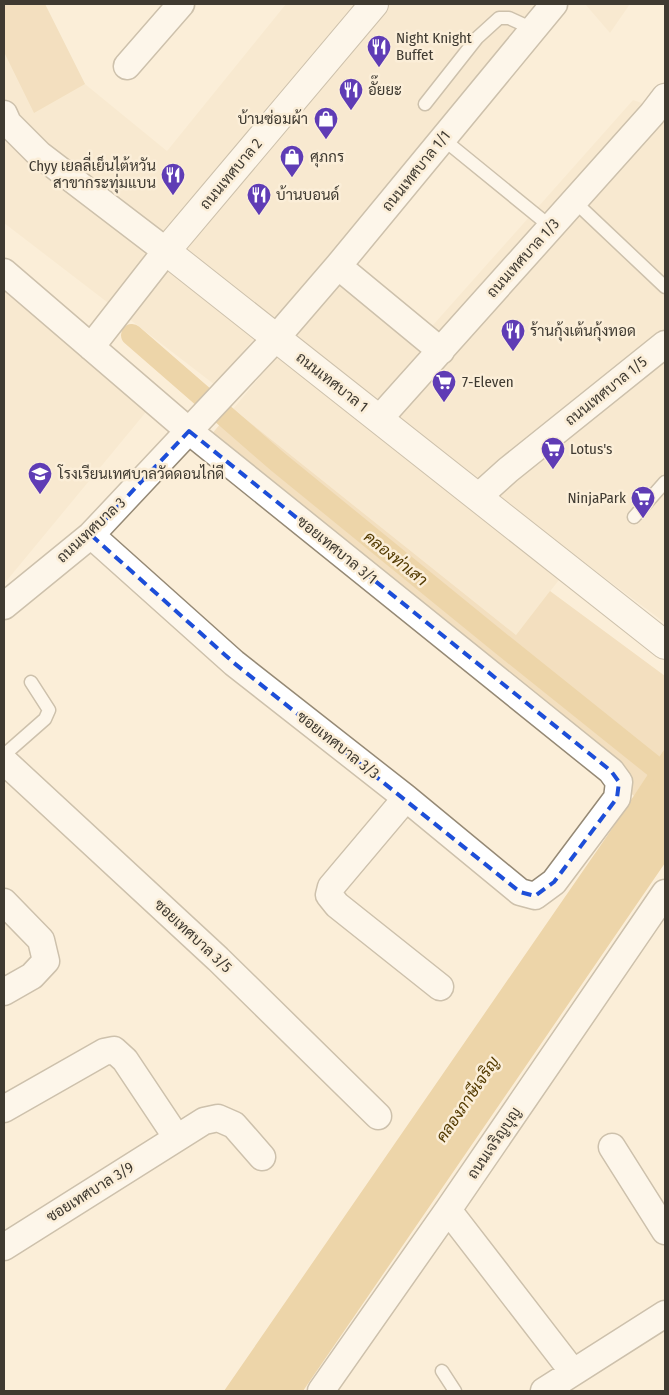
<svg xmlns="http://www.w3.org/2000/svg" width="669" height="1395" viewBox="0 0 669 1395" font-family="'Fira Sans Condensed',Sarabun,sans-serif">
<rect width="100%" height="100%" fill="#fbeed8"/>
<path fill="#f4e3c6" d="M4 4H45L85 84 167 151 286 4H546L337 255 425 334 633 100 648 105 665 124V623L577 557 516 635 233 409 294 336 273 321 251 342 215 385 4 223Z
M585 4H630L610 33Z
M4 289 151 406 4 584Z"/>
<path fill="#e8cd9f" d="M4 4H45L85 84 34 113 4 52Z
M233 409 516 635 550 591 665 676V748L634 796 210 436Z"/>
<path fill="#dbb570" d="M665 748V863L303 1391H224L616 823Z"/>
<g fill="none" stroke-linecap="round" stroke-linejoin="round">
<path stroke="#dbb570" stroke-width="22" d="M132 335 278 462 499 642 665 775"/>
<defs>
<path id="lane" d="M425 104 477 38 499 18H509L533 29
M443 139 551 227
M574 201 665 287
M634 517 665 482
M4 755 45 719 49 710 31 682
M442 1371 455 1391"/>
<path id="street" d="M127 66 181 4
M4 114 8 123 39 154 166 251 91 347
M338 266 441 351
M4 272 189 431 611 771 619 782 617 798 554 882 535 896 520 892 406 798 234 663 91 535
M379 419 652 114 665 97
M478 497 508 470 665 344
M4 606 91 535 276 338 338 266 554 4
M4 761 218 959 378 1116
M406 798 331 887 329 895 337 905 440 987
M4 902 41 940 46 961 32 976 4 992
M4 1109 104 1052 114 1050 125 1060 177 1138
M612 1147 665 1231
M448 1210 573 1372
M4 1247 204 1121 218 1118 234 1125 262 1157
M321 1391 448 1210 665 893
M544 1391 665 1314"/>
<path id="secondary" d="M374 4 166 251 665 645"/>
</defs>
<use href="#lane" stroke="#958975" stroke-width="15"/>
<use href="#street" stroke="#958975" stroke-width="29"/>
<use href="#secondary" stroke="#958975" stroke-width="30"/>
<use href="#lane" stroke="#fff" stroke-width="12"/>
<use href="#street" stroke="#fff" stroke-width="26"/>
<use href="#secondary" stroke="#fff" stroke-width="28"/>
</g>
<path d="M0 0H669V1395H0ZM189 431 611 771 619 782 617 798 554 882 535 896 520 892 234 663 91 535Z" fill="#fbeed8" fill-opacity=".55" fill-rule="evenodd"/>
<path fill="none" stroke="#1d4ed8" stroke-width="4" stroke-dasharray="10 6" stroke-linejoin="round" d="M189 431 611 771 619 782 617 798 554 882 535 896 520 892 234 663 91 535Z"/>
<defs>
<symbol id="restaurant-pin" viewBox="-11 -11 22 30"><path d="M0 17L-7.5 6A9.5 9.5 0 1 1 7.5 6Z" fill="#5f3cb5" stroke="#fbeed8"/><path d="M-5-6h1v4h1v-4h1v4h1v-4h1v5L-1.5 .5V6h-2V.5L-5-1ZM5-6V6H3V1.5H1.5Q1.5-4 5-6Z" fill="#fff"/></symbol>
<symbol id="shop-pin" viewBox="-11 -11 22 30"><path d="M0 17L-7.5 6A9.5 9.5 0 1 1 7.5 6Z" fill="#5f3cb5" stroke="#fbeed8"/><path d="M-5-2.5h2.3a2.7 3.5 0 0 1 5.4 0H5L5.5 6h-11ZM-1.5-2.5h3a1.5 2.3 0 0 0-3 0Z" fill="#fff"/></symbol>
<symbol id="supermarket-pin" viewBox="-11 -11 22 30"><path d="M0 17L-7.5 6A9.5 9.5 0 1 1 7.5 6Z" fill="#5f3cb5" stroke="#fbeed8"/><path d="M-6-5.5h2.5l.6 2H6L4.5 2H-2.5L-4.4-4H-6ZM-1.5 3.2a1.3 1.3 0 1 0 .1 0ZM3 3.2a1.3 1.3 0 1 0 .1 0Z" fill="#fff"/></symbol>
<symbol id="school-pin" viewBox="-11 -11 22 30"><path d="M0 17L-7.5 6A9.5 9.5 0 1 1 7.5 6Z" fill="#5f3cb5" stroke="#fbeed8"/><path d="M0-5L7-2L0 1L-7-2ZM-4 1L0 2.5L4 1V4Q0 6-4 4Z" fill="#fff"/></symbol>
</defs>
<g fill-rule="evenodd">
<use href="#restaurant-pin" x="365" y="33" width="28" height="38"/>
<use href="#restaurant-pin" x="337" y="76" width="28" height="38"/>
<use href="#shop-pin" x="312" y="105" width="28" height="38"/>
<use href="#shop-pin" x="278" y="143" width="28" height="38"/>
<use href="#restaurant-pin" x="159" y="161" width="28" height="38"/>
<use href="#restaurant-pin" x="245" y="181" width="28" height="38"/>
<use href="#restaurant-pin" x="499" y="317" width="28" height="38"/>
<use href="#supermarket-pin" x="430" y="368" width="28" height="38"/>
<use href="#supermarket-pin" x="539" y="435" width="28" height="38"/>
<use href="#school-pin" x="26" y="460" width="28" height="38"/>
<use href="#supermarket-pin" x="629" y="484" width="28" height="38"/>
</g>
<g text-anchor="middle" stroke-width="5" stroke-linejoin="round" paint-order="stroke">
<g font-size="15" fill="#3f3a31" stroke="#fbeed8" text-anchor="start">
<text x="396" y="43">Night Knight<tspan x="396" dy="17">Buffet</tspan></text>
<text x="368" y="95">อั๊ยยะ</text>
<text x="308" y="124" text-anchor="end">บ้านซ่อมผ้า</text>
<text x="310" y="162">ศุภกร</text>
<text x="156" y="171" text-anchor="end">Chyy เยลลี่เย็นไต้หวัน<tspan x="156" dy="17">สาขากระทุ่มแบน</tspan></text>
<text x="276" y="200">บ้านบอนด์</text>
<text x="530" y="336">ร้านกุ้งเต้นกุ้งทอด</text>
<text x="462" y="387">7-Eleven</text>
<text x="570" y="454">Lotus's</text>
<text x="58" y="479">โรงเรียนเทศบาลวัดดอนไก่ดี</text>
<text x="626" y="503" text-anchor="end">NinjaPark</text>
</g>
<g font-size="15" fill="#3f3a31" stroke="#fbeed8">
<text transform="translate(416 171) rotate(-51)" y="5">ถนนเทศบาล 1/1</text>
<text transform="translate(231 174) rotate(-50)" y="5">ถนนเทศบาล 2</text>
<text transform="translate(523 258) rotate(-48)" y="5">ถนนเทศบาล 1/3</text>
<text transform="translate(332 382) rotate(38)" y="5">ถนนเทศบาล 1</text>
<text transform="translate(606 391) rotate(-39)" y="5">ถนนเทศบาล 1/5</text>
<text transform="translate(91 530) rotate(-43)" y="5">ถนนเทศบาล 3</text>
<text transform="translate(337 550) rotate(39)" y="5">ซอยเทศบาล 3/1</text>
<text transform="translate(338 745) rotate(38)" y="5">ซอยเทศบาล 3/3</text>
<text transform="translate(193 936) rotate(43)" y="5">ซอยเทศบาล 3/5</text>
<text transform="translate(494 1143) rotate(-56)" y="5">ถนนเจริญบุญ</text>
<text transform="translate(90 1192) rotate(-32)" y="5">ซอยเทศบาล 3/9</text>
</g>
<g font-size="16" font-style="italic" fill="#533a00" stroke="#fbeed8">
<text transform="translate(396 558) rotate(39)" y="6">คลองท่าเสา</text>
<text transform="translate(467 1099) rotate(-56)" y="6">คลองภาษีเจริญ</text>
</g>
</g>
<rect width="669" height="1395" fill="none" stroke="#3f3a31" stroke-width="10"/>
</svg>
